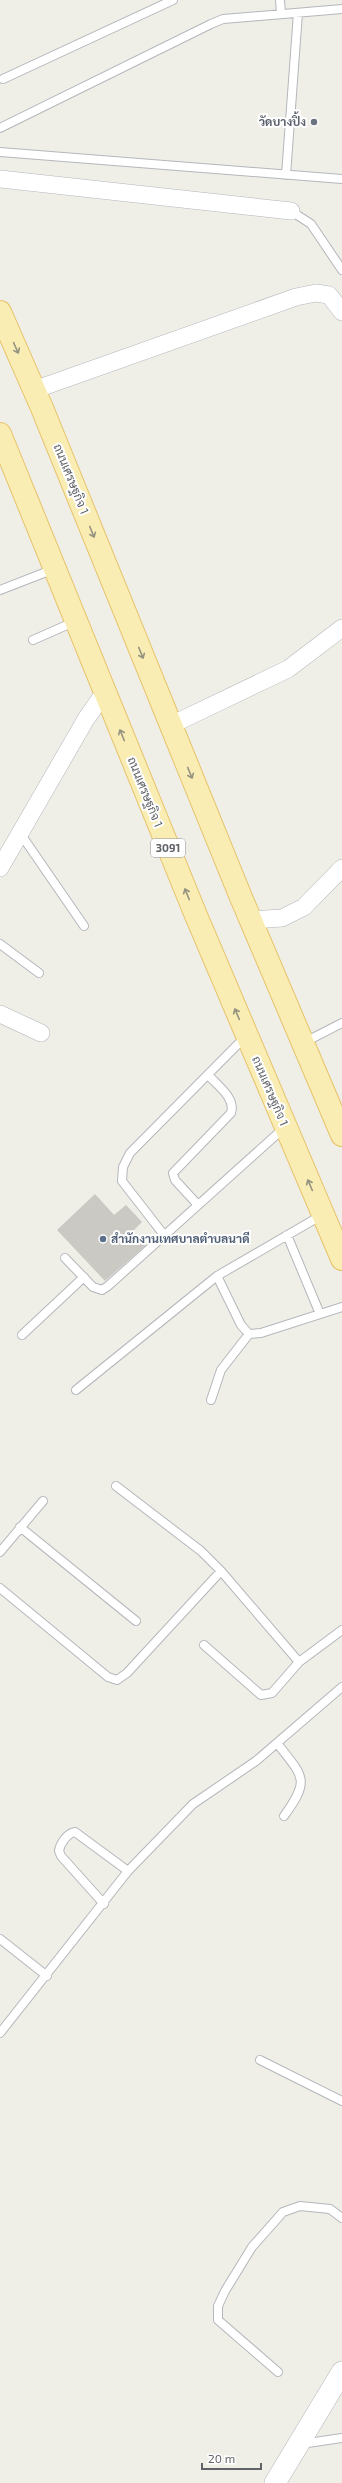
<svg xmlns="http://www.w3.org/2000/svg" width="342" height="2483" viewBox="0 0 342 2483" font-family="'Exo 2',Sarabun,sans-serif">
<rect width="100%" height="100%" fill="#efeee7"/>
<path fill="#cbc9c4" d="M95 1194 114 1215 126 1205 142 1222 133 1231 146 1245 105 1281 57 1230Z"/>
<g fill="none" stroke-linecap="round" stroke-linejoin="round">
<defs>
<path id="service" d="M280 0 281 14
M3 79 173 0
M0 128 211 24 223 19 342 9
M0 152 342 179
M286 175 298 13
M291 211 311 224 342 270
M0 590 54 569
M33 640 76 621
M20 833 84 926
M0 944 39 973
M303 1043 342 1023
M198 1205 175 1180 173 1173 231 1113C236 1098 217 1085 208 1075
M164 1235 122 1181 123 1167 130 1153 246 1036
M287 1235 320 1314
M65 1258 93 1287 102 1290 108 1286 285 1127
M249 1334 241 1325 217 1276 322 1215
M22 1335 84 1277
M76 1390 217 1276
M211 1400 221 1370 249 1334 261 1333 342 1307
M116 1486 201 1551 221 1571
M20 1527 136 1621
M0 1552 43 1501
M0 1588 108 1677 117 1680 127 1673 221 1571 299 1662 342 1630
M204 1645 261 1695 272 1693 299 1662
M277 1743C303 1777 311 1779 284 1816
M104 1904 61 1856 59 1851C60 1844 67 1833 75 1832L128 1871
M0 1939 47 1976
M0 2033 128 1871 193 1804 256 1761 342 1687
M260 2060 342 2101
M278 2372 218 2320V2306L225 2291 252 2247 283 2212 300 2206 330 2209 342 2218
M301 2444 342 2438"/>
<path id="minor" d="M0 179 291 211
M34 390 296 297 316 293 329 295 342 312
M171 725 288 669 342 628
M0 868 86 719 105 692
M250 920 282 918 304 907 342 868
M0 1014 41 1033"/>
<path id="tertiary" d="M275 2483 342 2372"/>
<path id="primary" d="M0 312 42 408 240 895 342 1135
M0 434 195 913 342 1259"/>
</defs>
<use href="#service" stroke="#b4b7bb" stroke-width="10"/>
<use href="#minor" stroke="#b4b7bb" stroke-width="18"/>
<use href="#tertiary" stroke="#b4b7bb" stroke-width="22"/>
<use href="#primary" stroke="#e7c369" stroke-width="24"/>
<use href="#service" stroke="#fff" stroke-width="8"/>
<use href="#minor" stroke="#fff" stroke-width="17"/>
<use href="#tertiary" stroke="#fff" stroke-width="21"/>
<use href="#primary" stroke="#f9edb3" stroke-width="22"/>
</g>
<defs><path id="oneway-shaft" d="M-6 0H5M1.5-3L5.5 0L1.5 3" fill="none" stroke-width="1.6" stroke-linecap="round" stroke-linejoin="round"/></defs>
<g stroke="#959381">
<use href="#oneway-shaft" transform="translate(16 348) rotate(66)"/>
<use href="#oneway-shaft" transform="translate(92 532) rotate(68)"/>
<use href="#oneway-shaft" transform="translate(141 653) rotate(68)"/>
<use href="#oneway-shaft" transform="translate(122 735) rotate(-112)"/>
<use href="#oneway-shaft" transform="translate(190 773) rotate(68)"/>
<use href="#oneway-shaft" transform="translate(187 894) rotate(-112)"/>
<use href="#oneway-shaft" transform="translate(237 1014) rotate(-113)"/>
<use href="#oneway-shaft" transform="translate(310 1185) rotate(-113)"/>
</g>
<circle fill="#6b7280" stroke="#fff" stroke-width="1.5" cx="314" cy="122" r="4"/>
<circle fill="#5c6f8a" stroke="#fff" stroke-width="1.5" cx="103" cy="1239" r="4"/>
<g text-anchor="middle" stroke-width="4" stroke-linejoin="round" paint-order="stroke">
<rect fill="#fff" stroke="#8f9194" stroke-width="1" x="151" y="839" width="34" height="18" rx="3"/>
<g font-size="11" font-weight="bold" fill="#5f6266">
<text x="168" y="852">3091</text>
</g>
<g font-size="12" font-weight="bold" fill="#5b616d" stroke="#fff" text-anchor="end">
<text x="306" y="126">วัดบางปิ้ง</text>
</g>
<g font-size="12" fill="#5f6266" stroke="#fff">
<text transform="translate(71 479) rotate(68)" y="4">ถนนเศรษฐกิจ 1</text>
<text transform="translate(145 792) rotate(68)" y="4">ถนนเศรษฐกิจ 1</text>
<text transform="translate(270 1091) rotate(67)" y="4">ถนนเศรษฐกิจ 1</text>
</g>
<g font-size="12" font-weight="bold" fill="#4e5e75" stroke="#fff" text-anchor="start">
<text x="111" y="1243">สำนักงานเทศบาลตำบลนาดี</text>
</g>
</g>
<path d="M202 2463v6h59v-6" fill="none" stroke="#5f6266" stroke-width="2"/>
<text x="208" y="2463" font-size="12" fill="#5f6266" stroke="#ffffff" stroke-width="3" paint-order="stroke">20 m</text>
</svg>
